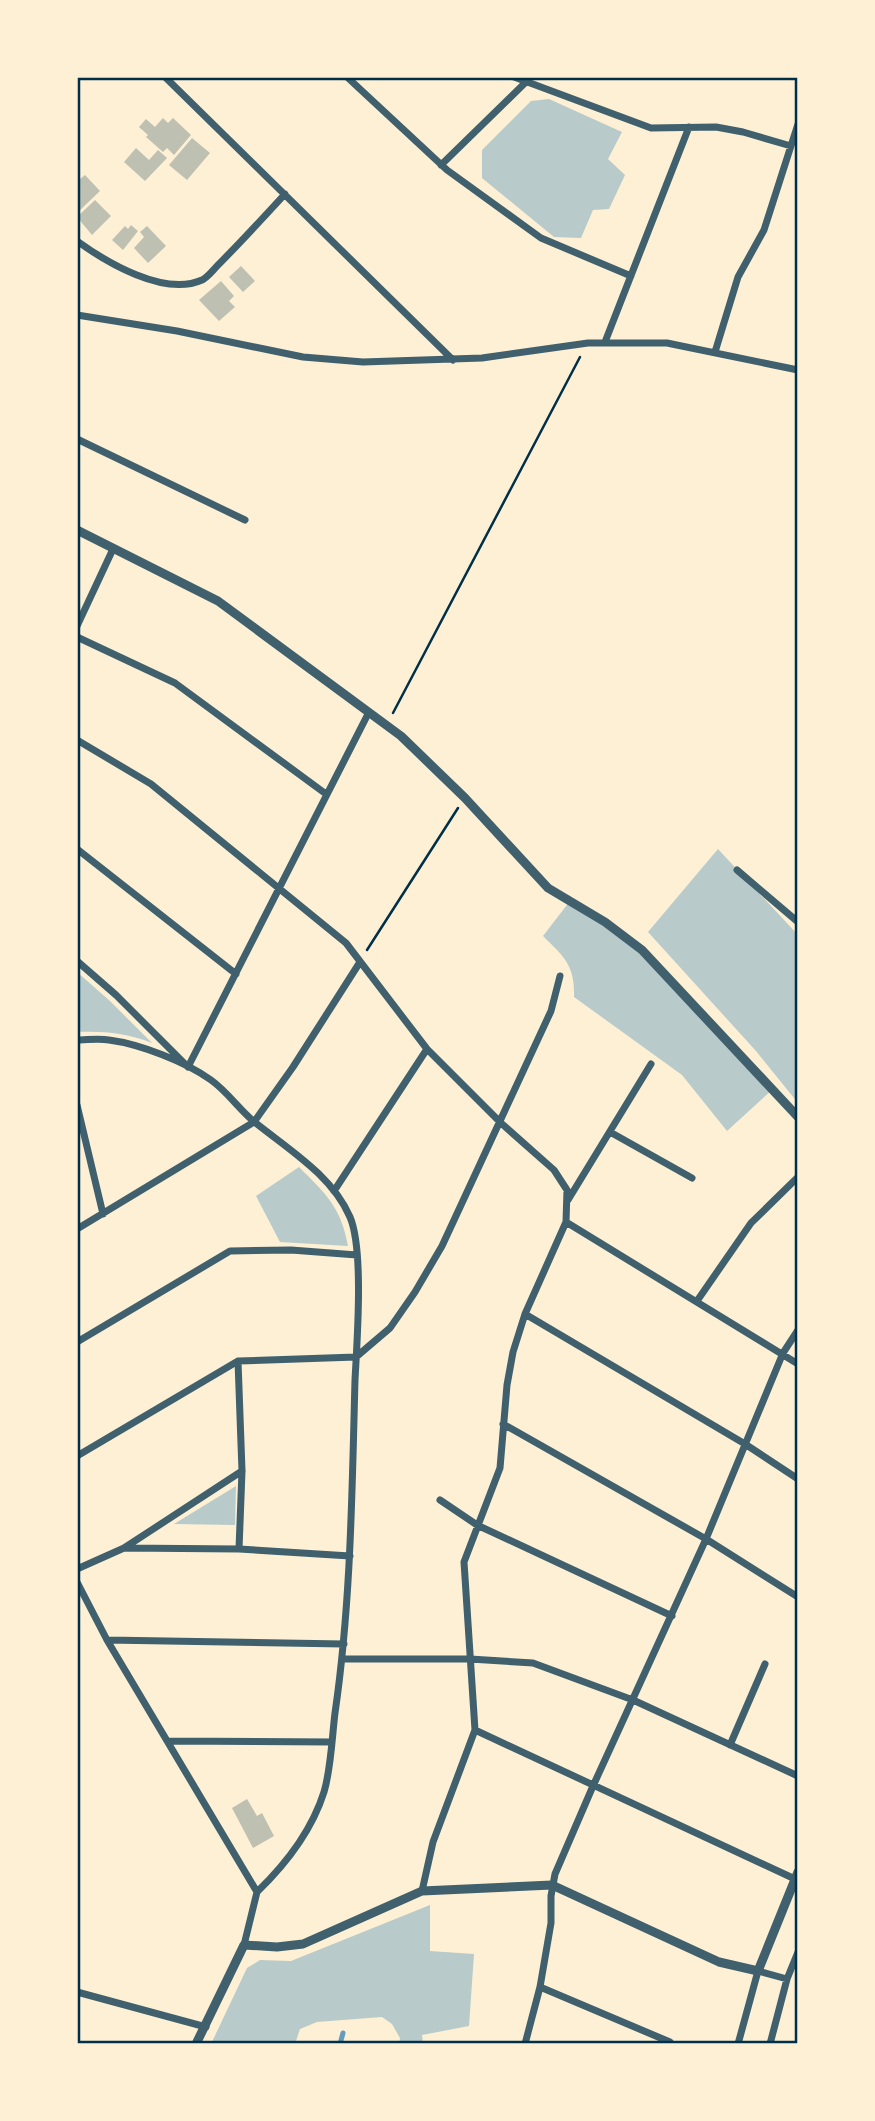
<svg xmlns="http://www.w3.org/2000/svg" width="875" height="2121" viewBox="0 0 875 2121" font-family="Figtree,sans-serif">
<rect width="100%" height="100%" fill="#fdf0d5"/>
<path fill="#b9caca" d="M549 99 622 132 608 159 625 175 609 209 593 210 581 238 554 237 482 178V150L531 101Z
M718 849 798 935V1103L756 1051 648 932Z
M570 901 642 950 773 1089 727 1131 682 1075 574 997C575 965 564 957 543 936Z
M77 972 110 1001 152 1043C127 1033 104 1031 77 1032Z
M299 1167C326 1194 341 1207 348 1246L280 1242 256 1196Z
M236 1486 235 1525 174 1524Z
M430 1905V1951L474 1954 469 2026 422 2035 423 2044H399L400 2038 392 2024 382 2017 317 2022 300 2029 295 2044H211L247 1968 260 1960 291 1961Z"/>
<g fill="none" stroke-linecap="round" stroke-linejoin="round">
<path stroke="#669bbc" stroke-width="5" d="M340 2044 343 2033"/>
</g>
<path fill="#bec0b2" d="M163 118 168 123 173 118 191 135 174 155 167 148 163 152 146 137 148 135 139 127 146 119 155 127Z
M192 138 210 153 187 180 169 165Z
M136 148 149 160 158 150 167 158 145 181 124 162Z
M85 175 100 191 77 213V176L80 179Z
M95 200 111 216 92 235 77 217Z
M131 225 138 231 123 250 112 240 125 226 128 229Z
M147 226 166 246 148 263 134 248 144 237 140 232Z
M241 266 255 281 243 292 229 277Z
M221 281 234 296 229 301 235 307 219 321 199 300Z
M247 1799 257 1816 262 1813 274 1836 253 1848 232 1808Z"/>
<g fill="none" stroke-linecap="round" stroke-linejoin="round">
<path stroke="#003049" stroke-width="2.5" d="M393 713 580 357
M367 950 458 808"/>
<path stroke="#3f606c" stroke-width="7" d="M165 77 453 360
M347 77 447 170 541 238 631 276
M514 77 651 128 716 127 743 132 791 146
M441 165 527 81
M77 241C106 262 164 297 202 280 208 277 213 270 218 265 241 242 263 218 285 194
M77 315 177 331 303 357 363 362 482 358 588 343H667L798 370
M605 342 689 127
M715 352 738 277 764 230 798 124
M77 439 245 520
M77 626 113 549
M77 637 175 683 326 794
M77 740 151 784 346 943 427 1049 501 1123 554 1170 567 1190 566 1222 525 1314 513 1352 507 1385 500 1468 464 1562 475 1730 433 1842 422 1891
M77 849 236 974
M737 870 798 922
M77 961 116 995 188 1067 369 712
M77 1040C87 1040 98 1038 109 1040 140 1044 186 1062 211 1080 229 1093 241 1112 257 1124 291 1151 332 1176 350 1217 364 1250 357 1341 355 1380 352 1491 351 1603 335 1713 332 1737 331 1769 324 1792 312 1830 286 1864 257 1892
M77 1105 103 1214
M610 1132 692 1178
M334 1191 427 1049
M568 1200 651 1064
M566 1222 798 1364
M77 1229 254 1122 293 1067 360 962
M697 1301 751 1223 798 1177
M525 1314 745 1444 798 1479
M77 1342 230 1251 291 1250 357 1255
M238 1361 242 1471 239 1549
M503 1424 706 1539 798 1597
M77 1456 238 1361 356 1357 390 1328 415 1292 442 1246 551 1011 560 976
M440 1500 477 1525 672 1616
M124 1548 239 1549 350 1556
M77 1569 124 1548 242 1471
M77 1582 107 1640 257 1892 244 1945
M107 1640 344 1644
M343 1659H470L533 1663 633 1700 798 1776
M475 1730 795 1879
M169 1741 331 1742
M730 1745 765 1664
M540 1987 670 2042
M77 1992 206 2027
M525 2044 540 1987 551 1923V1896L555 1874 593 1786 706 1539 783 1353 798 1330
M738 2044 758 1971 787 1979
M770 2044 787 1979 798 1952"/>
<path stroke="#3f606c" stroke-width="9" d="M77 530 218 601 401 736 465 798 548 888 605 922 642 950 798 1117
M196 2044 244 1945 277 1947 303 1944 422 1891 552 1885 719 1962 758 1971 798 1872"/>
</g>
<rect width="875" height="2121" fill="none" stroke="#fdf0d5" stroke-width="158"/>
<rect x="79" y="79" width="717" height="1963" fill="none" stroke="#003049" stroke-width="2.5"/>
</svg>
